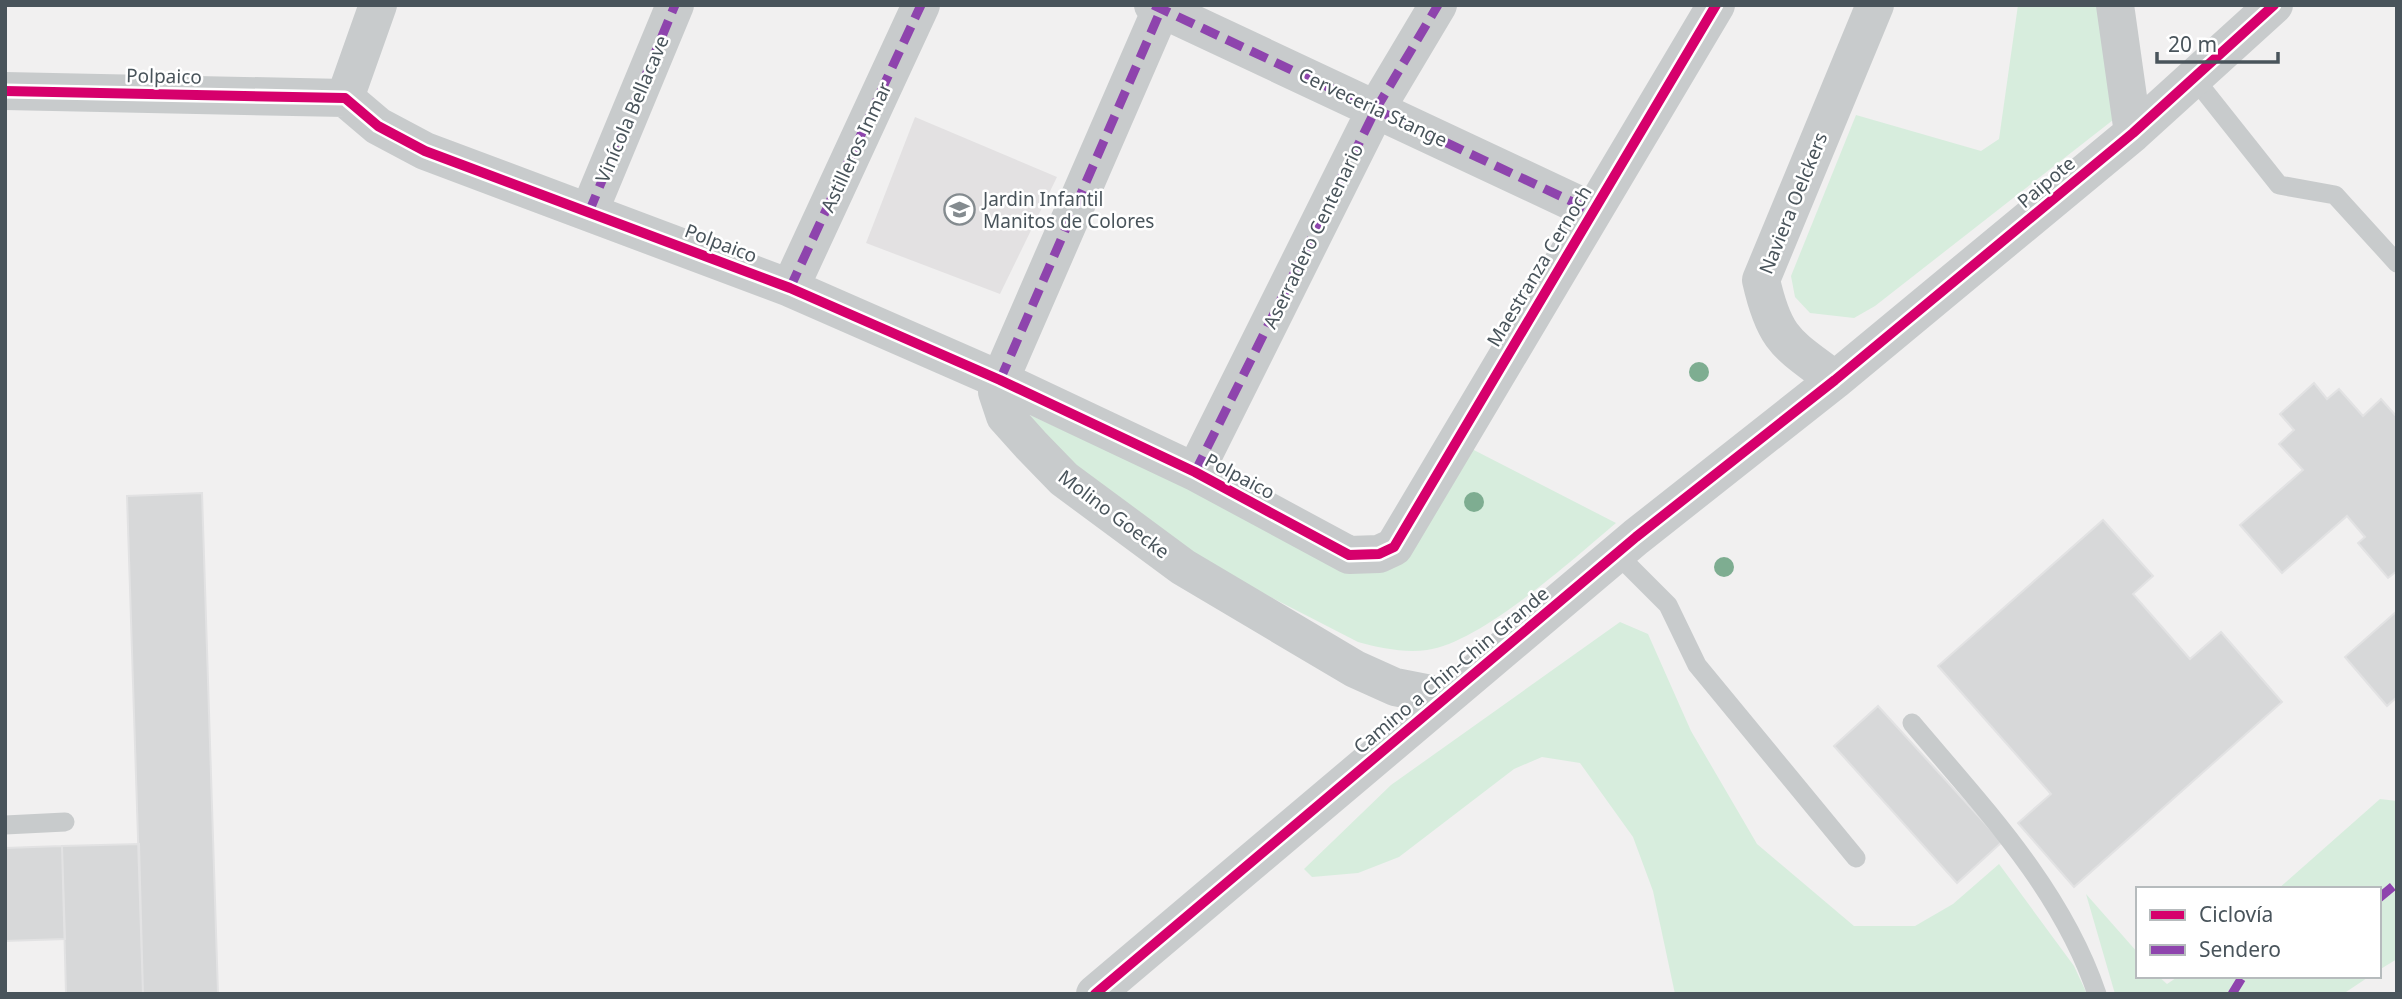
<svg xmlns="http://www.w3.org/2000/svg" width="2402" height="999" viewBox="0 0 2402 999" font-family="'Noto Sans',sans-serif">
<rect width="100%" height="100%" fill="#f1f0f0"/>
<path fill="#e3e1e2" d="M915 117 1057 177 1000 294 866 243Z"/>
<path fill="#d7eddd" d="M2018 5H2101L2113 120 1875 306 1854 318 1810 313 1795 297 1791 276 1856 115 1981 151 1999 139Z
M1023 412 1368 567 1468 447 1616 523C1573 559 1481 643 1427 650 1404 653 1380 648 1358 642L1220 571 1078 475Z
M1620 622 1648 634 1691 731 1757 844 1854 926H1915L1953 904 1999 864 2074 966 2087 994H1675L1653 891 1633 837 1580 763 1542 757 1514 769 1399 857 1358 873 1312 877 1304 869 1391 785Z
M2380 799 2397 801V959L2379 970V889H2278Z
M2086 894 2138 953V976H2158L2167 984 2179 976H2370L2343 994H2115Z"/>
<path fill="#d7d8d9" stroke="#e2e2e3" stroke-width="2" d="M2314 383 2327 399 2339 389 2363 416 2381 399 2397 417V571L2388 578 2358 543 2365 537 2347 516 2282 573 2240 525 2303 470 2279 444 2294 430 2280 414Z
M202 493 218 994H143L127 496Z
M2103 520 2153 576 2133 594 2190 659 2221 632 2282 702 2074 887 2018 823 2051 794 1938 666Z
M2397 611V697L2387 706 2345 657Z
M1878 706 2002 842 1957 883 1834 746Z
M139 844 143 994H66L62 846Z
M62 846 65 939 5 941V848Z"/>
<g fill="none" stroke-linecap="round" stroke-linejoin="round">
<path stroke="#c8cbcc" stroke-width="19" d="M2194 78 2279 185 2335 195 2397 263
M1617 554 1668 605 1697 665 1856 858
M1912 723C1983 807 2061 888 2097 994
M5 825 65 822"/>
<path stroke="#c8cbcc" stroke-width="38" d="M1153 5 1592 211
M1163 5 1000 380 997 392 1005 416 1031 445 1064 479 1183 567 1355 669 1395 687 1446 697
M2115 5 2133 133
M5 91 345 98 378 126 425 151 790 288 1000 380 1195 472 1349 555 1379 554 1394 547 1716 5
M345 98 378 5
M589 212 675 5
M790 288 921 5
M1835 380C1788 344 1775 342 1761 280L1875 5
M1195 472 1376 109 1438 5
M1095 994 1636 537 1835 380 2133 133 2274 5"/>
<path stroke="#8e44ad" stroke-width="9" stroke-dasharray="18 9" stroke-linecap="butt" d="M1153 5 1592 211
M589 212 675 5
M790 288 921 5
M1000 380 1163 5
M1195 472 1376 109 1438 5
M2379 898 2397 883
M2232 994 2243 976"/>
<defs>
<path id="cycleway" d="M5 91 345 98 378 126 425 151 790 288 1000 380 1195 472 1349 555 1379 554 1394 547 1716 5
M1095 994 1636 537 1835 380 2133 133 2274 5"/>
</defs>
<use href="#cycleway" stroke="#fff" stroke-width="15"/>
<use href="#cycleway" stroke="#d6006c" stroke-width="10"/>
</g>
<g fill="#7ead91">
<circle cx="1699" cy="372" r="10"/>
<circle cx="1474" cy="502" r="10"/>
<circle cx="1724" cy="567" r="10"/>
</g>
<defs>
<symbol id="school-ring" viewBox="-11 -11 22 22"><circle r="9.5" fill="#fff" stroke="#848b8f" stroke-width="1.5"/><path d="M0-5L7-2L0 1L-7-2ZM-4 1L0 2.5L4 1V4Q0 6-4 4Z" fill="#848b8f"/></symbol>
</defs>
<g fill-rule="evenodd">
<use href="#school-ring" x="942" y="192" width="35" height="35"/>
</g>
<g text-anchor="middle" stroke-width="5" stroke-linejoin="round" paint-order="stroke">
<g font-size="19" fill="#49545b" stroke="#fff">
<text transform="translate(164 76) rotate(1)" y="7">Polpaico</text>
<text transform="translate(1373 107) rotate(25)" y="7">Cerveceria Stange</text>
<text transform="translate(632 109) rotate(-67)" y="7">Vinícola Bellacave</text>
<text transform="translate(856 147) rotate(-65)" y="7">Astilleros Inmar</text>
<text transform="translate(2046 182) rotate(-40)" y="7">Paipote</text>
<text transform="translate(1793 203) rotate(-68)" y="7">Naviera Oelckers</text>
<text transform="translate(1313 236) rotate(-64)" y="7">Aserradero Centenario</text>
<text transform="translate(721 243) rotate(21)" y="7">Polpaico</text>
<text transform="translate(1539 266) rotate(-59)" y="7">Maestranza Cernoch</text>
<text transform="translate(1240 476) rotate(28)" y="7">Polpaico</text>
<text transform="translate(1114 514) rotate(37)" y="7">Molino Goecke</text>
<text transform="translate(1451 670) rotate(-40)" y="7">Camino a Chin-Chin Grande</text>
</g>
<g font-size="19" fill="#49545b" stroke="#fff" text-anchor="start">
<text x="983" y="206">Jardin Infantil<tspan x="983" dy="22">Manitos de Colores</tspan></text>
</g>
</g>
<rect width="2402" height="999" fill="none" stroke="#49545b" stroke-width="14"/>
<rect x="2136" y="887" width="245" height="91" fill="#ffffff" stroke="#b6bbbd" stroke-width="2"/>
<rect x="2150" y="910" width="35" height="10" fill="#d6006c" stroke="#b6bbbd" stroke-width="2"/>
<text x="2199" y="922" font-size="21" fill="#49545b">Ciclovía</text>
<rect x="2150" y="945" width="35" height="10" fill="#8e44ad" stroke="#b6bbbd" stroke-width="2"/>
<text x="2199" y="957" font-size="21" fill="#49545b">Sendero</text>
<path d="M2157 52v10h121v-10" fill="none" stroke="#49545b" stroke-width="3.5"/>
<text x="2168" y="52" font-size="21" fill="#49545b" stroke="#ffffff" stroke-width="5" paint-order="stroke">20 m</text>
</svg>
